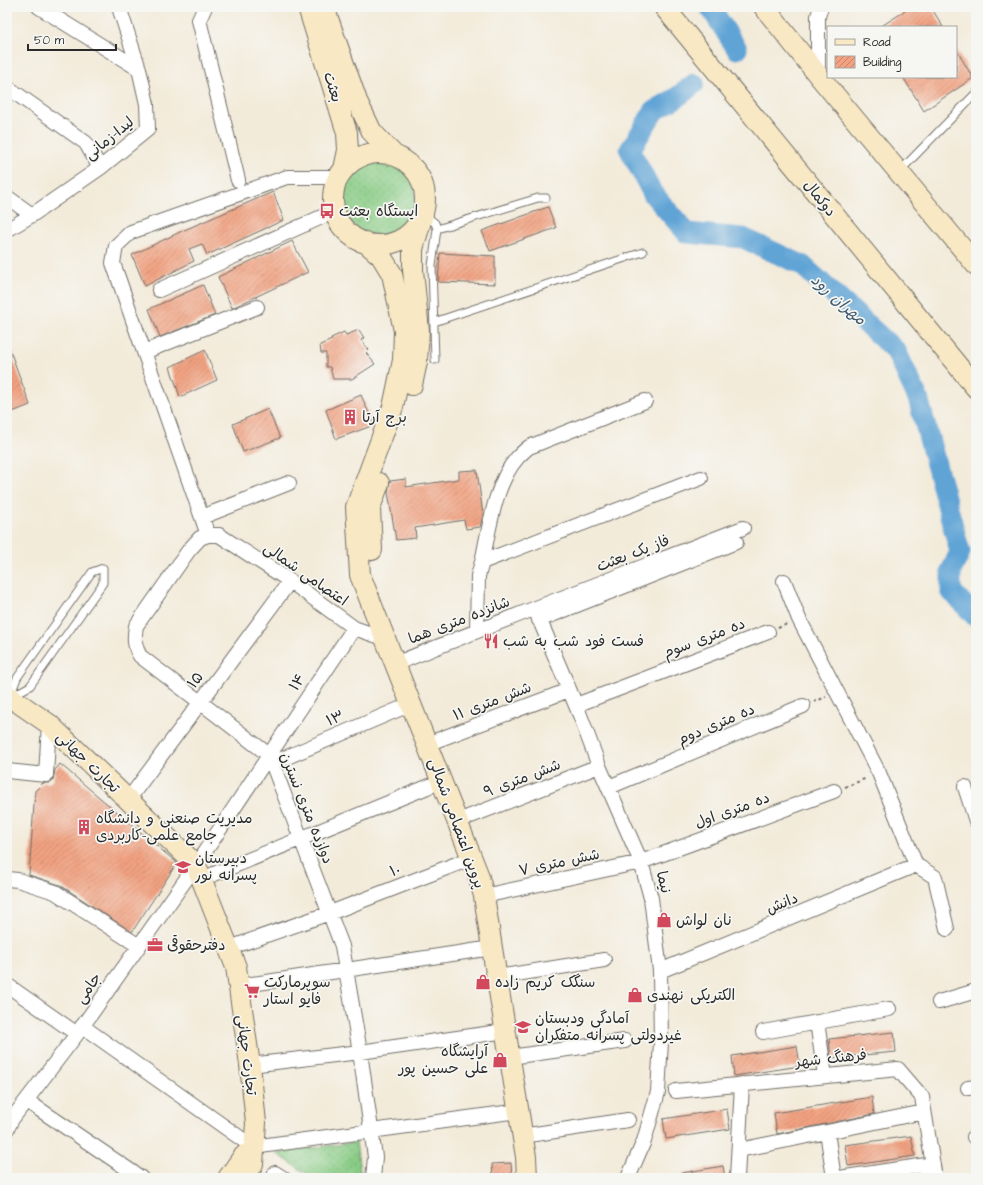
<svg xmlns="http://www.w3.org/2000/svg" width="983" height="1185" viewBox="0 0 983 1185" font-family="'Architects Daughter','Playpen Sans Arabic',sans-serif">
<defs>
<pattern id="grass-dots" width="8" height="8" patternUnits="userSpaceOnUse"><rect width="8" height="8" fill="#89cc85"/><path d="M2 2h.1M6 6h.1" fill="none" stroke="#76af73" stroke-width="1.8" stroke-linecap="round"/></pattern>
<pattern id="building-hatch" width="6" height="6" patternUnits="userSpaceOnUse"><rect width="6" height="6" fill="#f2a281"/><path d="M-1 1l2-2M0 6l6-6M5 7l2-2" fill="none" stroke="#c4846a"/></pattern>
</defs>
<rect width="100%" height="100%" fill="#f6f6f2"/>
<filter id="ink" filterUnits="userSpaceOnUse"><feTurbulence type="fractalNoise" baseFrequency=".025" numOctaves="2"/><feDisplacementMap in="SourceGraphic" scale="8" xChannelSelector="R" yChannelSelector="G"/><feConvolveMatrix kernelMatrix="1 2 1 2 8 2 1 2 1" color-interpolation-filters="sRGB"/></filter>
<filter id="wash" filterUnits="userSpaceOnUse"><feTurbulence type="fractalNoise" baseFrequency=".012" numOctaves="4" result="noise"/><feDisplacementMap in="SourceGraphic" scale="16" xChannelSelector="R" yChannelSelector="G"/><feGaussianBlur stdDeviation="0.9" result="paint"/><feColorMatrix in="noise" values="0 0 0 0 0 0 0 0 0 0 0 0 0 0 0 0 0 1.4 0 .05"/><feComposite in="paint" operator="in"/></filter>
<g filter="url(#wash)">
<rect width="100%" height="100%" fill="#f3ebda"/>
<path fill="url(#grass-dots)" stroke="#5a7c58" d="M342 198a37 37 0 1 1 74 0a37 37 0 1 1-74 0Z
M356 1142 361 1178H313L276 1153Z"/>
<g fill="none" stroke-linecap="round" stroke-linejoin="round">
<path stroke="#61a4d6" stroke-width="21" d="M710 7 737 49
M694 84 676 98 654 111 630 150 653 194 687 233 743 238 802 265 896 351 918 398 960 552 951 571V591L976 617"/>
</g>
<g id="blocks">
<path fill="url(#building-hatch)" d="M911 7H931L943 27H880Z
M956 49 973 78 924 111 903 77H956Z
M273 192 284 220 207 255 202 244 189 249 194 261 145 286 132 255 182 231Z
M548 207 556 228 490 251 482 231Z
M292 241 308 272 232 308 218 277Z
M440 253 495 256V284L438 282Z
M203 285 215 315 160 337 149 309Z
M359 330 364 338 361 340 369 350 366 353 375 364 352 379H333L330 367H326V353H321L320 345 332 340 331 338 344 332 346 335Z
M7 345H8L30 405 7 414Z
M205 350 217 380 180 397 170 367Z
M361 395 374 425 336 439 326 410Z
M268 409 280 438 243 452 233 424Z
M477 470 483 515 480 527 466 529 464 520 415 528 416 538 396 540 388 492 390 481 406 479V487L459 479V471Z
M60 764 177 863 132 932 60 885 29 875 35 791 43 783H49L53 780 55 770Z
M894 1032 896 1052 831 1058 829 1039Z
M797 1046 800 1066 734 1076 732 1056Z
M872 1097 874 1114 777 1134 774 1113Z
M727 1109 730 1129 666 1139 663 1119Z
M911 1136 915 1156 848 1166 845 1145Z
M511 1163 512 1178H493L492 1164Z
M723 1166 725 1178H682V1173Z"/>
</g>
</g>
<g filter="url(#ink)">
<use href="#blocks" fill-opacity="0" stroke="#716e68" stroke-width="1"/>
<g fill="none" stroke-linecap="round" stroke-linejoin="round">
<defs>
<path id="service" d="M899 172 976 93
M425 215 435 223 437 229 432 266 435 360
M437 229 538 198H546
M434 322 643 252
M103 568V583L30 686 10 697 17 678 92 572Z"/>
<path id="minor" d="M39 7 139 69
M205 7 199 20 238 180
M818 75V16L821 7
M7 87 86 143 100 168
M7 197 32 215
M7 230 32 215 100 168 148 129 147 104 139 69 119 7
M159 290 335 211
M144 352 257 307
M202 517 289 483
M208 535 113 263 116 246 131 232 287 177H339
M482 562C489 530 495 482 518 457 521 454 525 450 529 447L645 401
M784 581 799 619 879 773 916 865 935 877 947 929
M535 609 580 715 599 766 641 862 651 898 660 971 661 1042 658 1092 644 1141 628 1178
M539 620 736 542
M477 631 478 576 482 562 701 478
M395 664C510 617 627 573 743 528
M576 705 768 632
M427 744 569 690
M273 763 411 704
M7 771 46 775 49 724
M609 787 803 706
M965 787 976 821
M128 800 290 581
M458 821 599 766
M7 879 18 880 55 892 139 946
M202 879 442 781
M484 896 641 862 834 791
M229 948 330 913 472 858
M660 971 916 865
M497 977 604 960
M7 985 77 1034
M239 986 492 948
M939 1002 976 991
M817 1022 825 1076
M82 1026 253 1147 519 1111
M763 1032 889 1009
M510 1057 625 1041
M250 1065 360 1052 506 1031
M968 1088 976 1087
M676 1091 898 1069 922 1097 935 1178
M27 1101 141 1178
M7 1129 12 1119 77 1034 196 865 354 628
M827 1132 834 1178
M522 1136 628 1120
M974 1137 976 1136
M739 1150 924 1112
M275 1173 283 1178
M373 1178 375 1157 360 1052 342 946 269 755 140 656C134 646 134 638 136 626L189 550 200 538 208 535H219L290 581 354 628 386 639
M737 1178 742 1084
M839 1178 933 1164"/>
<path id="secondary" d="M308 7 347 133 348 150 344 169
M324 7 357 101 372 132 394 155
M664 7 976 388
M764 7 818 75 976 265
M333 199a46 46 0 1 1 92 0a46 46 0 1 1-92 0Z
M365 242 381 256 392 274 404 331 403 360 393 407 356 507 360 575 478 874 484 896 492 948 526 1157 527 1178
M412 385 417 362 419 331 413 270V249L423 214
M372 550 370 508 379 483
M7 695 49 724 196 865 236 967 250 1065 256 1123 253 1164 244 1178
M228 1178 242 1158 246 1154"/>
</defs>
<use href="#service" stroke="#716e68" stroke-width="9"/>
<use href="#minor" stroke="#716e68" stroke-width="16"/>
<use href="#secondary" stroke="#716e68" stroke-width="22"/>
<path stroke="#716e68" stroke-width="2" stroke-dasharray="3 3" stroke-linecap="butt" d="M778 628 787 624
M814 702 826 697
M845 787 867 778"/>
<use href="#service" stroke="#fff" stroke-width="7"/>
<use href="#minor" stroke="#fff" stroke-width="14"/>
<use href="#secondary" stroke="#f8e8c3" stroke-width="20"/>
</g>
</g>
<defs>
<symbol id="bus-bare" viewBox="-9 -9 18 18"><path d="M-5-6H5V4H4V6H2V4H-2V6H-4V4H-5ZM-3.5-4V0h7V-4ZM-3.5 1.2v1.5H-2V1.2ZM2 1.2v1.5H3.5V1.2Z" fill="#d1495b" stroke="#f6f6f2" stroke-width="2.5" paint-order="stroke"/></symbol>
<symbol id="building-bare" viewBox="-9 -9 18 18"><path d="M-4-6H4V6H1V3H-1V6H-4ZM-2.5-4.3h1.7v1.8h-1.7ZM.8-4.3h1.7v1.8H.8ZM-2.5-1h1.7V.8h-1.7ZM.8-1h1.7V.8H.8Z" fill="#d1495b" stroke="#f6f6f2" stroke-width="2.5" paint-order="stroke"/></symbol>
<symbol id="restaurant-bare" viewBox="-9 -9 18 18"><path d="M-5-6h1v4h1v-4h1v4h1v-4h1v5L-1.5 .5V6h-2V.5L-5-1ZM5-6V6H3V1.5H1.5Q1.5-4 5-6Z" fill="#d1495b" stroke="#f6f6f2" stroke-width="2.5" paint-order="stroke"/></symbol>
<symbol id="school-bare" viewBox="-9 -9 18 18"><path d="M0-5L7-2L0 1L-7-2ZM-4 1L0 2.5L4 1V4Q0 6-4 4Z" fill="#d1495b" stroke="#f6f6f2" stroke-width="2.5" paint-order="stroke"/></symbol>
<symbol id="shop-bare" viewBox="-9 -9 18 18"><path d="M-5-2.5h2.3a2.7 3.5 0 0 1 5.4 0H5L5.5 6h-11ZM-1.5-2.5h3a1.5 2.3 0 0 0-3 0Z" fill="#d1495b" stroke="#f6f6f2" stroke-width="2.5" paint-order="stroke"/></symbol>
<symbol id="office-bare" viewBox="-9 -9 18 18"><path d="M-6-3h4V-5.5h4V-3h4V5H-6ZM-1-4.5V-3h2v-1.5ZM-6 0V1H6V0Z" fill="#d1495b" stroke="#f6f6f2" stroke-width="2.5" paint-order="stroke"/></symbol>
<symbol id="supermarket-bare" viewBox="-9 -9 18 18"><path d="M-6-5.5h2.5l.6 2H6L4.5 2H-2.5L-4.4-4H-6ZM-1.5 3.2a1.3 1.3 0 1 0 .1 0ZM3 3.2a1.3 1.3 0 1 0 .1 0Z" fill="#d1495b" stroke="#f6f6f2" stroke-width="2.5" paint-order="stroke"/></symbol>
</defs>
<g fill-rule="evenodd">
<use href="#bus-bare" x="316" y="200" width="22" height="22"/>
<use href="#building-bare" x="339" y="406" width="22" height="22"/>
<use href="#restaurant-bare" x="480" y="630" width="22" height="22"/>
<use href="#building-bare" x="73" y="816" width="22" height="22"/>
<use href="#school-bare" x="172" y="856" width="22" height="22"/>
<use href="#shop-bare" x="653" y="909" width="22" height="22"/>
<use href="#office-bare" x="144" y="934" width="22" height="22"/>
<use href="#shop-bare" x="472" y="971" width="22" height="22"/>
<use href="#supermarket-bare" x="241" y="980" width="22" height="22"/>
<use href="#shop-bare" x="624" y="984" width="22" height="22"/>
<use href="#school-bare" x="512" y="1016" width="22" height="22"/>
<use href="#shop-bare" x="489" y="1049" width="22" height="22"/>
</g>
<g text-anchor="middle" stroke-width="3.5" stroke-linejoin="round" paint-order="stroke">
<g font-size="15" fill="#2b2b2b" stroke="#f6f6f2">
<text transform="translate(333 87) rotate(73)" y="5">بعثت</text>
<text transform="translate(109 138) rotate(-39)" y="5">لیدا-زمانی</text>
<text transform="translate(820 198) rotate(51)" y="5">دوکمال</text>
<text transform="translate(633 553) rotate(-21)" y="5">فاز یک بعثت</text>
<text transform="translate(306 574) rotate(35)" y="5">اعتصامی شمالی</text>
<text transform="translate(459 620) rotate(-21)" y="5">شانزده متری هما</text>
<text transform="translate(704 638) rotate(-21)" y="5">ده متری سوم</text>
<text transform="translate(195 680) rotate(-53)" y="5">۱۵</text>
<text transform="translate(297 682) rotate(-56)" y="5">۱۴</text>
<text transform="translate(492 701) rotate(-21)" y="5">۱۱ شش متری</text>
<text transform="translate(335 718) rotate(-23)" y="5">۱۳</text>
<text transform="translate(716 724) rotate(-23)" y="5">ده متری دوم</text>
<text transform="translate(88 762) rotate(44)" y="5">تجارت جهانی</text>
<text transform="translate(522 778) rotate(-21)" y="5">۹ شش متری</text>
<text transform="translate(307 808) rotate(68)" y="5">دوازده متری نسترن</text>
<text transform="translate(732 810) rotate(-20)" y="5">ده متری اول</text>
<text transform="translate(457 823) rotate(70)" y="5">پروین اعتصامی شمالی</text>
<text transform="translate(559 862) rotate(-12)" y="5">۷ شش متری</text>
<text transform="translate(395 870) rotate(-21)" y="5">۱۰</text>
<text transform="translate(664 882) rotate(77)" y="5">نیما</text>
<text transform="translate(782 903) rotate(-22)" y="5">دانش</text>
<text transform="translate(88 988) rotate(-55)" y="5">جامی</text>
<text transform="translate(247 1055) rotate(83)" y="5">تجارت جهانی</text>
<text transform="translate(831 1058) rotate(-6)" y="5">فرهنگ شهر</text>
</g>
<g font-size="15" fill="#2b2b2b" stroke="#f6f6f2" text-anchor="start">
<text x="339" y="216">ایستگاه بعثت</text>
<text x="362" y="422">برج آرتا</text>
<text x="503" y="646">فست فود شب به شب</text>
<text x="96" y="823">مدیریت صنعنی و دانشگاه<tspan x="96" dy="17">جامع علمی-کاربردی</tspan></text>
<text x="195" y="863">دبیرستان<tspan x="195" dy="17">پسرانه نور</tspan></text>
<text x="676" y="925">نان لواش</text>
<text x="167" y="950">دفترحقوقی</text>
<text x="264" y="987">سوپرمارکت<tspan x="264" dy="17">فایو استار</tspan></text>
<text x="495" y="987">سنگک کریم زاده</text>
<text x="647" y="1000">الکتریکی نهندی</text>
<text x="535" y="1023">آمادگی ودبستان<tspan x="535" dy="17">غیردولتی پسرانه متفکران</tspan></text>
<text x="488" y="1056" text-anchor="end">آرایشگاه<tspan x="488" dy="17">علی حسین پور</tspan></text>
</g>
<g font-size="16" font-style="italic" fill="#415b6f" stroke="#f6f6f2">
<text transform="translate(839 299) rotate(42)" y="6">مهران رود</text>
</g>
</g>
<rect width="983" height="1185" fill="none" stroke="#f6f6f2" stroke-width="24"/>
<rect x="827" y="26" width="130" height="52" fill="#f6f6f2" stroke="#a5a5a2"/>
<rect x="835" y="39" width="20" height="6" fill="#f8e8c3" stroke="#a5a5a2"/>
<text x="863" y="46" font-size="12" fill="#2b2b2b">Road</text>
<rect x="835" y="56" width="20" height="12" fill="url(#building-hatch)" stroke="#a5a5a2"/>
<text x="863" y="66" font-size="12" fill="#2b2b2b">Building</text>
<path d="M28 44v6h88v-6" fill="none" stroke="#2b2b2b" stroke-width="2"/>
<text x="34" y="44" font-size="12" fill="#2b2b2b" stroke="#f6f6f2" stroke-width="3" paint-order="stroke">50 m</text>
</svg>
